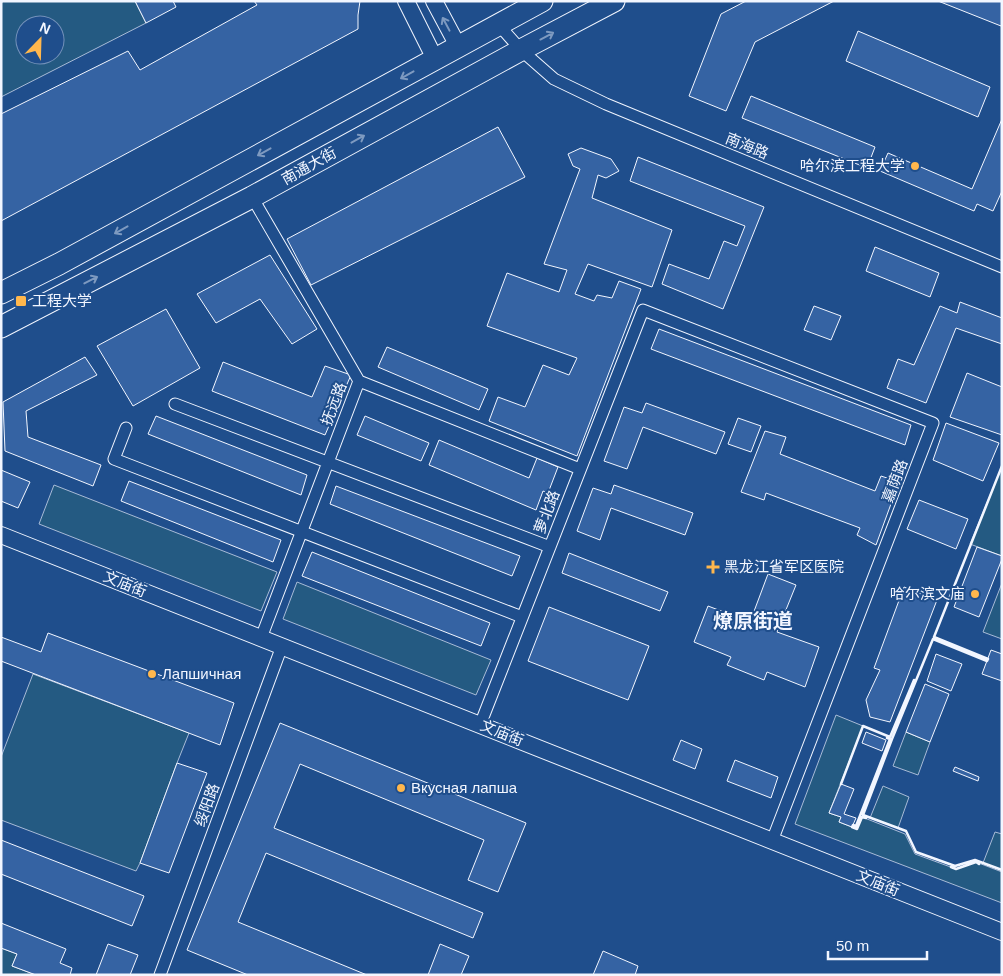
<svg xmlns="http://www.w3.org/2000/svg" width="1003" height="976" viewBox="0 0 1003 976" font-family="Helvetica,'Noto Sans SC',sans-serif">
<rect width="100%" height="100%" fill="#1f4e8c"/>
<path fill="#245a82" stroke="#a8bbd7" fill-rule="evenodd" d="M4 1H135L146 23 1 97V3ZM25 25H55V55H25Z
M1002 466V556L970 544Z
M54 485 277 572 261 611 39 524Z
M297 582 491 660 476 695 283 619Z
M1002 583V639L983 632Z
M33 674 189 733 177 763 140 863 136 871 1 820V757Z
M836 715 863 726 829 813 841 817 839 822 857 829 862 817 905 834 915 854 956 869 976 862 1002 872V903L795 824Z
M906 732 930 742 918 775 893 766Z
M883 786 909 797 898 828 870 818Z
M995 832 1002 834V870L983 863Z
M1 948 17 954 12 966 36 975H1Z"/>
<path fill="#3563a3" stroke="#f2f6ff" d="M135 1H173L176 7 146 23Z
M254 1H360L358 15V29L1 221V114L128 51 140 70 257 5Z
M746 1H834L755 42 726 111 689 96 721 14Z
M938 1H1002V23L1001 26Z
M858 31 990 87 978 117 846 61Z
M751 96 875 147 867 168 742 118Z
M1002 119V191L993 211 977 204 974 211 880 171 888 153 972 189Z
M498 127 525 177 311 285 287 239Z
M581 148 611 159 619 171 606 178 598 175 592 198 672 230 652 287 588 264 575 294 594 301 597 295 612 298 619 281 641 289 577 456 489 421 498 397 525 407 543 365 569 375 577 358 487 326 507 273 559 292 567 270 544 264 580 169 573 166 568 154Z
M638 157 764 207 723 309 662 284 669 264 709 279 724 241 737 246 745 226 630 181Z
M875 247 939 273 930 297 866 271Z
M270 255 317 329 292 344 260 299 216 323 197 294Z
M960 302 1002 318V344L956 328 926 403 887 388 898 359 914 365 940 306 957 313Z
M814 306 841 316 831 340 804 330Z
M166 309 200 368 133 406 97 346Z
M659 329 911 425 905 445 651 349Z
M387 347 488 389 479 410 378 367Z
M85 357 97 375 26 411 28 437 101 465 93 486 5 451 3 402Z
M223 362 312 397 325 366 351 375 325 435 212 391Z
M967 373 1002 387V435L950 417Z
M646 403 725 432 716 454 643 427 627 469 604 461 624 407 642 413Z
M156 416 307 475 301 495 148 434Z
M365 416 429 443 421 461 357 435Z
M738 418 761 426 751 452 728 444Z
M946 423 999 443 983 481 933 460Z
M765 431 786 437 780 454 875 491 881 476 899 482 876 545 857 535 860 528 766 493 764 500 741 492Z
M439 440 529 478 537 458 558 467 548 493 543 491 536 510 429 465Z
M1 470 30 482 18 508 1 501Z
M129 481 281 540 273 562 121 501Z
M614 485 693 513 685 535 611 508 600 540 577 531 593 488 611 494Z
M336 486 520 556 512 576 330 504Z
M919 500 968 519 956 549 907 529Z
M977 547 1002 556V559L979 617 954 607Z
M312 552 490 623 481 646 302 576Z
M569 553 668 592 660 611 562 573Z
M768 574 796 585 777 632 819 647 805 687 767 672 764 680 727 665 731 657 694 642 708 606 750 622Z
M904 587 937 600 890 722 870 717 866 700 880 670 874 668Z
M549 607 649 646 628 700 528 661Z
M48 633 234 703 220 745 1 661V637L41 652Z
M991 650 1002 654V681L982 674Z
M936 654 962 664 951 691 927 681Z
M925 684 949 694 930 742 906 732Z
M280 723 526 823 498 892 468 880 484 840 300 764 274 828 483 913 473 938 266 853 238 922 367 975H248L187 950Z
M866 732 886 740 882 751 862 743Z
M681 740 702 749 695 769 673 760Z
M735 760 778 777 771 798 727 781Z
M177 763 207 773 169 873 140 863Z
M955 767 979 777 978 781 953 771Z
M841 784 854 789 844 814 856 818 852 827 839 822 841 817 829 813Z
M1 840 144 896 132 926 1 874Z
M1 923 66 949 60 963 72 968 70 975H36L12 966 17 954 1 948Z
M108 944 138 955 130 975H96Z
M440 944 469 956 461 975H428Z
M603 951 638 966 635 975H593Z"/>
<g fill="none" stroke-linecap="round" stroke-linejoin="round">
<defs>
<path id="street" d="M498 24 521 50 554 79 606 104 1002 267
M252 197 359 381 261 638
M359 381 580 469
M175 404 550 547
M126 428 114 459 522 617
M480 725 643 310 933 423 772 841
M160 975 282 646"/>
<path id="secondary" d="M406 1 435 59
M434 1 458 46
M1 535 1002 932"/>
<path id="highway" d="M1 293 59 264 542 1
M1 327 252 197 521 50 614 1"/>
</defs>
<use href="#street" stroke="#f2f6ff" stroke-width="13"/>
<use href="#secondary" stroke="#f2f6ff" stroke-width="18"/>
<use href="#highway" stroke="#f2f6ff" stroke-width="23"/>
<use href="#street" stroke="#1f4e8c" stroke-width="11"/>
<use href="#secondary" stroke="#1f4e8c" stroke-width="16"/>
<use href="#highway" stroke="#1f4e8c" stroke-width="21"/>
<path stroke="#f2f6ff" stroke-width="2.5" d="M1002 466 934 637 988 659 987 661 933 639 892 739 863 815 906 831 916 852 955 866 975 860 1002 870
M841 784 863 726 890 737 914 680
M866 818 862 817 857 829 852 827 853 825 856 826 890 739 887 738
M951 867 956 869 976 862 979 864"/>
</g>
<defs><path id="oneway-shaft" d="M-6 0H5M1.5-3L5.5 0L1.5 3" fill="none" stroke-width="1.6" stroke-linecap="round" stroke-linejoin="round" transform="scale(1.25)"/></defs>
<g stroke="#7e9ac0">
<use href="#oneway-shaft" transform="translate(446 24) rotate(-118)"/>
<use href="#oneway-shaft" transform="translate(547 36) rotate(-28)"/>
<use href="#oneway-shaft" transform="translate(407 75) rotate(151)"/>
<use href="#oneway-shaft" transform="translate(358 139) rotate(-29)"/>
<use href="#oneway-shaft" transform="translate(264 152) rotate(151)"/>
<use href="#oneway-shaft" transform="translate(121 230) rotate(151)"/>
<use href="#oneway-shaft" transform="translate(91 280) rotate(-27)"/>
</g>
<g fill="#ffb74d" stroke="#1f4e8c" stroke-width="2">
<circle cx="915" cy="166" r="5"/>
<rect x="15" y="295" width="12" height="12" rx="2.5"/>
<path d="M710.5 559.5h5v5h5v5h-5v5h-5v-5h-5v-5h5z"/>
<circle cx="975" cy="594" r="5"/>
<circle cx="152" cy="674" r="5"/>
<circle cx="401" cy="788" r="5"/>
</g>
<g text-anchor="middle" stroke-width="4" stroke-linejoin="round" paint-order="stroke">
<g font-size="15" fill="#f2f6ff" stroke="#1f4e8c">
<text transform="translate(747 146) rotate(22)" y="5">南海路</text>
<text transform="translate(309 166) rotate(-29)" y="5">南通大街</text>
<text transform="translate(334 404) rotate(-69)" y="5">抚远路</text>
<text transform="translate(895 481) rotate(-69)" y="5">嘉荫路</text>
<text transform="translate(547 512) rotate(-69)" y="5">萝北路</text>
<text transform="translate(125 584) rotate(22)" y="5">文庙街</text>
<text transform="translate(502 733) rotate(22)" y="5">文庙街</text>
<text transform="translate(207 805) rotate(-70)" y="5">绥阳路</text>
<text transform="translate(878 883) rotate(22)" y="5">文庙街</text>
</g>
<g font-size="15" fill="#f2f6ff" stroke="#1f4e8c" text-anchor="start">
<text x="905" y="171" text-anchor="end">哈尔滨工程大学</text>
<text x="32" y="306">工程大学</text>
<text x="724" y="572">黑龙江省军区医院</text>
<text x="965" y="599" text-anchor="end">哈尔滨文庙</text>
<text x="162" y="679">Лапшичная</text>
<text x="411" y="793">Вкусная лапша</text>
</g>
<g font-size="20" font-weight="bold" fill="#f2f6ff" stroke="#1f4e8c">
<text x="753" y="628">燎原街道</text>
</g>
</g>
<rect width="1003" height="976" fill="none" stroke="#f2f6ff" stroke-width="5"/>
<g transform="translate(40 40) rotate(23)"><circle r="24" fill="#1f4e8c" stroke="#7391ba"/>
<path d="M0-4L9 19L0 12L-9 19Z" fill="#ffb74d"/>
<text y="-8" font-size="14" font-weight="bold" text-anchor="middle" fill="#f2f6ff">N</text>
</g>
<path d="M828 951v8h99v-8" fill="none" stroke="#f2f6ff" stroke-width="2.5"/>
<text x="836" y="951" font-size="15" fill="#f2f6ff" stroke="#1f4e8c" stroke-width="4" paint-order="stroke">50 m</text>
</svg>
